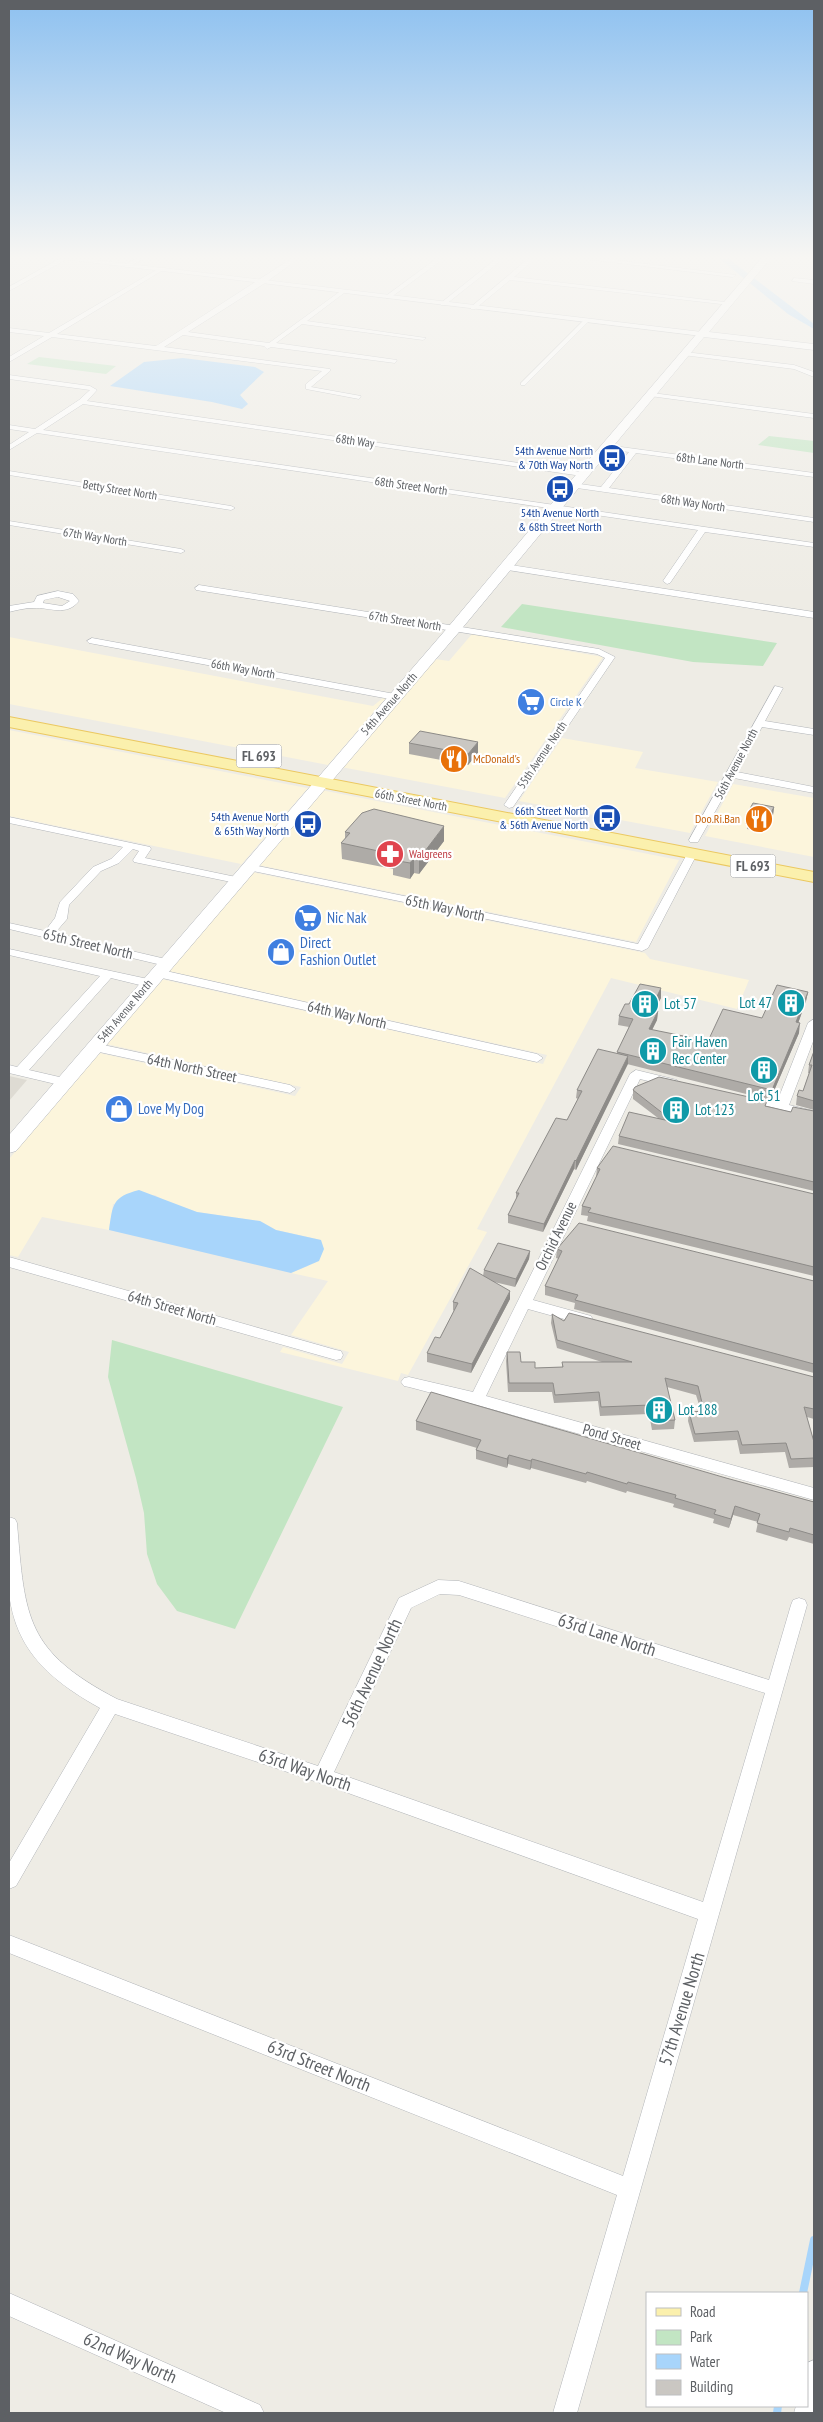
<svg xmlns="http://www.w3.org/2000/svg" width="823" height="2422" viewBox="0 0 823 2422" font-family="'PT Sans Narrow',sans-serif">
<rect width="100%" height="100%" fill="#eeece5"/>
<path fill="#fcf5dc" d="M472 634 603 657 505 798 341 767 435 659 449 661Z
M9 637 373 706 383 698H386L328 765 9 704Z
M9 730 307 788H308L232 875 241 864 9 816Z
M562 738 643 752 635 768 718 782 690 833 519 801Z
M733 784 814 798V857L705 836Z
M321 790 679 860 636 942 258 865Z
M252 872 645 953 650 959 749 980 737 1009 611 978 477 1229 487 1232 408 1375 401 1373 398 1381 280 1352 283 1347 342 1364 349 1352 291 1335 328 1281 291 1273 308 1266 321 1240 276 1230 260 1221 197 1212 165 1201 155 1195 113 1204 109 1230 42 1217 18 1257 9 1255V1159L99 1053 295 1096 301 1087 106 1044 161 979 543 1064 547 1055 168 971Z"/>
<path fill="#dedbd3" d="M9 1076 27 1080 9 1101Z"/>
<path fill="#c2e5c3" d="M39 357 116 366 106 374 27 364Z
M769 436 814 441V453L758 445Z
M522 604 777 643 763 666 693 662 501 627Z
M112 1340 343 1407 235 1629 177 1611 157 1584 147 1554 144 1513 136 1478 108 1377Z"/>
<path fill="#a8d5fb" d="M183 358 255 367 264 372 240 395 248 404 242 409 212 402 110 386 144 362Z
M139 1190 197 1212 260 1221 276 1230 321 1240 324 1249 319 1261 291 1273 109 1230C113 1204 112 1197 139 1190Z"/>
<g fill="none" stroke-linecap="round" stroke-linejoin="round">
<path stroke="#a8d5fb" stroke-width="8" d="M803 2293 814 2240
M777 2413 778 2406"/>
<path fill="#a8d5fb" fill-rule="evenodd" d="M720 259H729L814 324V329L788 314Z"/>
<defs>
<path id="minor" d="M59 259H67L9 291V287Z
M135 259H143L129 267H125V265Z
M291 259H298L265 283 188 332 269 343 342 290 344 293 307 321 426 338 423 340 302 324 276 343 397 360 395 363 271 347 267 349 264 346 183 335 164 347 330 369V371L311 387 361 396 359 399 306 389V384L322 371 52 337 9 362V357L44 336 9 332V328L49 333 158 269 163 270 57 334 156 346Z
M436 259H443L390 298H386V296Z
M496 259H503L445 305H441V303Z
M528 259H535L514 277 733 303 730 305 510 280 475 309H471V307Z
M586 259H606L736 275 733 277Z
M794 278 814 280V284L792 281Z
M584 320 589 321 525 385H521V383Z
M685 352 794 365 814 372V377L794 369 683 355Z
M9 375 90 386 97 390 87 401 582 472 586 474 582 476 83 404 43 430 814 543V547L705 532 670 583 667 584 663 581 698 530 37 433 9 450V445L29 432 9 429V425L35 429 79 400 90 390 9 379Z
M652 393 814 414V418L650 396Z
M606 445 814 473V477L636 453 609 488 814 518V522L570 487 569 485 573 483 601 487 629 452 603 449 602 447Z
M9 471 231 506 235 508 231 510 9 475Z
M9 521 181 549 185 551 181 553 9 525Z
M504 564 814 612V618L501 569 500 567Z
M199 585 599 649 615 657 513 807 509 808 504 805 605 658 597 654 196 590 195 588Z
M58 591 73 594 79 601C66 617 51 607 33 608 25 608 17 610 9 612V606L34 602 37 596ZM58 597 70 601 62 606 43 603 44 600Z
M92 638 395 694 400 697 395 700 89 643 87 641Z
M775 686 783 688 765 721 814 729V735L762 727 737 772 814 787V793L734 778 699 840 698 842H690L689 840Z
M9 817 150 847 151 849 145 858 236 877 242 880 236 883 134 862 133 860 139 851 133 849 119 863 101 871 69 905 67 919 55 933 170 960 172 962 166 966 9 929V923L45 931 55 918 60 902 93 867 111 859 123 847 9 823Z
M692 851 697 854 648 948 642 951 248 870 243 867 248 864 638 944 687 854Z
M9 949 148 979 154 983 148 987 111 978 29 1070 68 1079 70 1082 68 1085 64 1086 9 1073V1065L17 1067 100 976 9 955Z
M157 969 537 1054 543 1058 537 1062 153 976 151 973 153 970Z
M814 1019V1039L789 1105 814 1111V1119L745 1103 744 1100 750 1096 777 1102 808 1023Z
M94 1043 290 1085 296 1089 290 1093 90 1050 88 1047 90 1044Z
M636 1070 677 1080 679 1083 673 1087 640 1079 533 1300 591 1316 593 1320 591 1324 586 1325 528 1309 486 1396 814 1488V1500L477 1405 409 1387 404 1386 401 1382 404 1378 409 1377 473 1392 630 1074Z
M9 1257 336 1350 341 1351 343 1355 341 1359 336 1360 9 1267Z
M9 1517 15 1519 17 1523C25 1619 26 1651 117 1699L318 1766 399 1598 438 1580 459 1581 769 1680 791 1605 793 1600 799 1598 805 1600 807 1605 577 2413H553L617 2195 9 1953V1935L623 2176 698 1919 323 1784 115 1714 16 1886 9 1889V1863L100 1708C11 1659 2 1613 9 1517ZM440 1594 459 1595 765 1693 703 1902 334 1772 411 1608Z
M9 2293 260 2405 264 2413H226L9 2316Z
M814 2360V2413H794L796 2406H807V2363Z"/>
<path id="tertiary" d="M63 259H87L702 332 706 334 702 336Z"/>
<path id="secondary" d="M761 259H770L709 332 814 344V350L704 337 459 632 16 1151 9 1153V1135L449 626 569 483Z"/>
<path id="primary" d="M9 717 814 872V882L9 727Z"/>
</defs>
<use href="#minor" stroke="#b2b5b9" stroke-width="1"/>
<use href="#tertiary" stroke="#b2b5b9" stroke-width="1"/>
<use href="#secondary" stroke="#b1b4b9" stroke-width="1"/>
<use href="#primary" stroke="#ebc861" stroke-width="2"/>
<use href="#minor" fill="#fff" fill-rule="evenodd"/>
<use href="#tertiary" fill="#fff" fill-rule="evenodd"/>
<use href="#secondary" fill="#fff" fill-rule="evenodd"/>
<use href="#primary" fill="#fbf0ad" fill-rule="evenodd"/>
</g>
<path fill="#aeaba7" d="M409 743 478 753 468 765 409 754Z
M774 807 773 815 764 832 747 829V824H745L746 816Z
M345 832 444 841 419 874 414 873 410 879 393 875V869L342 859 341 843 345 839Z
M661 988V998L654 1010 658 1011 657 1020 652 1030 708 1041 762 1018 808 992 806 1001 798 1023 799 1033 770 1100 627 1064 576 1170 574 1169 543 1232 508 1223V1215L516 1200V1193L567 1120 578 1099 576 1098 577 1090 617 1053 629 1027 618 1025 619 1016 629 1004Z
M814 1051V1110L796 1105 797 1096 803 1091 809 1073H808L809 1065Z
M633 1090 767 1106 791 1112 814 1111V1191L618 1144 619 1136 658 1118 633 1099Z
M597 1168 814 1194V1276L587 1221 588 1216 581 1215 582 1206 596 1177Z
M557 1249 814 1281V1373L574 1309 575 1303 545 1295V1286L559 1259 556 1258Z
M530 1251 529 1259 515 1287 494 1282 510 1299 471 1373 427 1362V1353L440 1338 454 1311 453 1310V1302L483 1276 484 1270Z
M552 1314 564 1321 814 1377V1419L807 1417 814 1442V1467L789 1468 785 1452 740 1454 737 1440 694 1442 688 1421 689 1412 701 1411 696 1395 667 1387 675 1420 674 1429 652 1430 649 1414 600 1416 598 1401 554 1403 552 1392H508L506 1361 507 1352 521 1362 535 1368 562 1367V1362H602L557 1348 551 1323Z
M416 1421 726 1478 814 1502V1544L789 1537 787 1541 756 1532 758 1522 733 1515 729 1528 713 1523 714 1519 673 1507 674 1504 627 1491 626 1493 587 1481 586 1483 531 1468 530 1470 508 1464 507 1468 476 1459V1450L477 1448 416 1430Z"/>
<path fill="#8d8b88" d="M478 742V753L468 765V754Z
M774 807 773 815 764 832 765 824Z
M444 826V841L419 874V859Z
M414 858V873L410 879V863Z
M661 988V998L650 1018 651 1009Z
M808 992 806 1001 795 1032 796 1022Z
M658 1011 657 1020 648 1038 649 1029Z
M800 1023 799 1033 770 1100 772 1090Z
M628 1056V1064L576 1170V1161Z
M575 1160 574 1169 543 1232 544 1224Z
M530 1251 529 1259 515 1287 516 1279Z
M510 1291V1299L471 1373 472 1364Z
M509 1455 508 1464 507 1468V1459Z
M532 1459 531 1468 530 1470 531 1461Z
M735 1506 733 1515 729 1528 731 1519Z"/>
<path fill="#cac7c2" stroke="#8d8b88" d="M420 731 478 742 468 754 409 743Z
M753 803 774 807 765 824 748 821 750 816H746Z
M374 809 444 826 419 859 414 858 410 863 393 860 397 855 341 843 350 833 345 832 362 813Z
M640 984 661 988 651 1009 658 1011 649 1029 708 1041 723 1009 762 1018 777 985 808 992 796 1022 800 1023 772 1090 617 1052 633 1019 619 1016 625 1004H629Z
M598 1049 628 1056 576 1161 575 1160 544 1224 508 1215 519 1193H516L556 1118 567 1120 582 1091 577 1090Z
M814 1051V1101L797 1096 799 1090 803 1091 812 1065H809Z
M659 1077 767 1101 765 1106 791 1112 793 1107 814 1111V1182L619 1136 629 1112 674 1122 633 1090 635 1087Z
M613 1146 814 1194V1267L588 1212 591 1208 582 1206 600 1169 597 1168Z
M579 1223 814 1281V1364L575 1300 578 1295 545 1286 562 1251 557 1249Z
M498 1243 530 1251 516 1279 484 1270Z
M470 1268 510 1291 472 1364 427 1353 435 1337 440 1338 458 1303 453 1302Z
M569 1313 814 1377V1409L804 1407 814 1442V1458L791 1459 786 1443 742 1445 738 1431 695 1434 689 1412 704 1411 698 1386 665 1378 675 1420 653 1421 650 1405 601 1407 599 1392 555 1395 553 1383H509L507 1352H520L521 1362H535V1368L563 1367 562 1362H632L557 1340 552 1314 564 1321Z
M431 1392 726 1478 814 1502V1535L790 1528 789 1532 757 1523 760 1514 735 1506 731 1519 714 1514 716 1510 675 1498 676 1495 628 1482 627 1484 587 1472 586 1474 532 1459 531 1461 509 1455 507 1459 476 1450 481 1440 416 1421Z"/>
<linearGradient id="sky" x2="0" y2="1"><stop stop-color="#8ec1f0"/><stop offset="0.43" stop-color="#f7f6f3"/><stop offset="1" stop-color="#f7f6f3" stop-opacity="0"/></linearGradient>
<rect width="823" height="598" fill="url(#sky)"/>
<defs>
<symbol id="bus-disc" viewBox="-11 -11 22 22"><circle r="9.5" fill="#1a4fb4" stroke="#fff"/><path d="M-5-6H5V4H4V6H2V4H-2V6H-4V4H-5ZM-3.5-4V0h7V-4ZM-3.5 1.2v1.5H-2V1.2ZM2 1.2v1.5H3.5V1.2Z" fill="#fff"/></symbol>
<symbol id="supermarket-disc" viewBox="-11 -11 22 22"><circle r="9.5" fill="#3f7fe0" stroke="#fff"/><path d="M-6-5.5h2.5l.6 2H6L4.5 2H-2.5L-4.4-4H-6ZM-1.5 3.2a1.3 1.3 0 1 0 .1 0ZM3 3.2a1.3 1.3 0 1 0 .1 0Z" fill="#fff"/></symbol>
<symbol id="restaurant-disc" viewBox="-11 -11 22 22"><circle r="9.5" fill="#e8710a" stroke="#fff"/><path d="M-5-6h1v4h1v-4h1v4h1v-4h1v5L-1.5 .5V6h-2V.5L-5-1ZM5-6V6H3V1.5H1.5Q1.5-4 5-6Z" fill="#fff"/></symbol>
<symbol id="pharmacy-disc" viewBox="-11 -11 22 22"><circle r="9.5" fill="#e0444e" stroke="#fff"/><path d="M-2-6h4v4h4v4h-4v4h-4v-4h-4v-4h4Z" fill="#fff"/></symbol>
<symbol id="shop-disc" viewBox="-11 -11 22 22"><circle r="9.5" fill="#3f7fe0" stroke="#fff"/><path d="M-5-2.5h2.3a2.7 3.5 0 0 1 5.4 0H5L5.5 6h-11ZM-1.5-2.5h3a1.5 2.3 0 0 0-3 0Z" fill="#fff"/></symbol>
<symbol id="building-disc" viewBox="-11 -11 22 22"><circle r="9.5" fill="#0f9aa8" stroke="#fff"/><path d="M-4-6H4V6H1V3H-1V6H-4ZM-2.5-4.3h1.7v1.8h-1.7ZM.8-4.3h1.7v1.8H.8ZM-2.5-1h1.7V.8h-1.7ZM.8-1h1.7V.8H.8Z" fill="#fff"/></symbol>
</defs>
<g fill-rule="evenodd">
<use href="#bus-disc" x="596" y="442" width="32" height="32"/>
<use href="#bus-disc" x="544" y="473" width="32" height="32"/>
<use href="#supermarket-disc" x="515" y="686" width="32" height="32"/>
<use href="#restaurant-disc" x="438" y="743" width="32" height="32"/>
<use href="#bus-disc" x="591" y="802" width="32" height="32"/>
<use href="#restaurant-disc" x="743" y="803" width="32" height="32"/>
<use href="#bus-disc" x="292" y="808" width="32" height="32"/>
<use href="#pharmacy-disc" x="374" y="838" width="32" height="32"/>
<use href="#supermarket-disc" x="292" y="902" width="32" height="32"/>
<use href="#shop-disc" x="265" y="936" width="32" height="32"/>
<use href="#building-disc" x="775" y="987" width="32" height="32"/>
<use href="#building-disc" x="629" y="988" width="32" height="32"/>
<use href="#building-disc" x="637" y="1035" width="32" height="32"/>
<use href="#building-disc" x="748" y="1054" width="32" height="32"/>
<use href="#shop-disc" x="103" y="1093" width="32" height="32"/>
<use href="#building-disc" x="660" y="1094" width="32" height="32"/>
<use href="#building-disc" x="643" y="1394" width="32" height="32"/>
</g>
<g text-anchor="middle" stroke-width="4.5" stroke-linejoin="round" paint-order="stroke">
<g font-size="12" fill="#5d6064" stroke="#fff">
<text transform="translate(355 441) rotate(8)" y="4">68th Way</text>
<text transform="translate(710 461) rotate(7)" y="4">68th Lane North</text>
<text transform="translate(411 486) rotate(8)" y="4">68th Street North</text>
<text transform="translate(120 490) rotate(9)" y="4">Betty Street North</text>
<text transform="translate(693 503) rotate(8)" y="4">68th Way North</text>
<text transform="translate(95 537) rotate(9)" y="4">67th Way North</text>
<text transform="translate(405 621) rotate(9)" y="4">67th Street North</text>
<text transform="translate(243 669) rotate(10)" y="4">66th Way North</text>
<text transform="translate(389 704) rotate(-49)" y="4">54th Avenue North</text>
<text transform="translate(542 755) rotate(-56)" y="4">55th Avenue North</text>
<text transform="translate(736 764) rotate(-62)" y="4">56th Avenue North</text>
<text transform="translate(411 800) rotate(11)" y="4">66th Street North</text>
<text transform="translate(125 1011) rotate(-50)" y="4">54th Avenue North</text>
</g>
<g font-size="12" fill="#164399" stroke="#fff" text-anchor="end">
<text x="593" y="455">54th Avenue North<tspan x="593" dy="14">&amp; 70th Way North</tspan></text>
<text x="560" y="517" text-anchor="middle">54th Avenue North<tspan x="560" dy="14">&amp; 68th Street North</tspan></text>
<text x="588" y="815">66th Street North<tspan x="588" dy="14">&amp; 56th Avenue North</tspan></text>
<text x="289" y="821">54th Avenue North<tspan x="289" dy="14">&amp; 65th Way North</tspan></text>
</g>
<g font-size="12" fill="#366cbe" stroke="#fff" text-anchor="start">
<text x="550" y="706">Circle K</text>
</g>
<g font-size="12" fill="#c56008" stroke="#fff" text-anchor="start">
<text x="473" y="763">McDonald's</text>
<text x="740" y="823" text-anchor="end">Doo.Ri.Ban</text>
</g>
<g font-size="12" fill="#be3a42" stroke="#fff" text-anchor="start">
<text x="409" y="858">Walgreens</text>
</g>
<g fill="#fff" stroke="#8e9092" stroke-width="1">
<rect x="236.5" y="744.5" width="45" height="23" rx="4"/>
<rect x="730.5" y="854.5" width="45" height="23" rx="4"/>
</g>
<g font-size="14" font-weight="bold" fill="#5d6064">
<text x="259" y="761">FL 693</text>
<text x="753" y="871">FL 693</text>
</g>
<g font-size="15" fill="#5d6064" stroke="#fff">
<text transform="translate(445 908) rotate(12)" y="5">65th Way North</text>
<text transform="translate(88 944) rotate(13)" y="5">65th Street North</text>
<text transform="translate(347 1015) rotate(13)" y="5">64th Way North</text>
<text transform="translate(192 1068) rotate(12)" y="5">64th North Street</text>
<text transform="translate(556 1236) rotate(-64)" y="5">Orchid Avenue</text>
<text transform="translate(172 1308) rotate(16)" y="5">64th Street North</text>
<text transform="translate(612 1437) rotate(16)" y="5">Pond Street</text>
</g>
<g font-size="15" fill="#366cbe" stroke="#fff" text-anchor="start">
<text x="327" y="923">Nic Nak</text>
<text x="300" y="948">Direct<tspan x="300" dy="17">Fashion Outlet</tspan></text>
<text x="138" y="1114">Love My Dog</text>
</g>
<g font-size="15" fill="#0d838f" stroke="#fff" text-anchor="start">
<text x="772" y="1008" text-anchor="end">Lot 47</text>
<text x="664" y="1009">Lot 57</text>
<text x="672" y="1047">Fair Haven<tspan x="672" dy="17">Rec Center</tspan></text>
<text x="764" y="1101" text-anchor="middle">Lot 51</text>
<text x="695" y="1115">Lot 123</text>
<text x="678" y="1415">Lot 188</text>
</g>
<g font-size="18" fill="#5d6064" stroke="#fff">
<text transform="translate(607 1635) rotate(18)" y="6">63rd Lane North</text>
<text transform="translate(372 1673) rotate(-65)" y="6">56th Avenue North</text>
<text transform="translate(305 1770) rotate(19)" y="6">63rd Way North</text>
<text transform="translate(682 2009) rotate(-73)" y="6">57th Avenue North</text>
<text transform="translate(319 2066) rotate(22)" y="6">63rd Street North</text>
<text transform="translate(130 2358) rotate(24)" y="6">62nd Way North</text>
</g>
</g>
<rect width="823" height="2422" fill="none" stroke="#5d6064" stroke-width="20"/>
<rect x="646" y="2292" width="162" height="115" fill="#ffffff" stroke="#bebfc1"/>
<rect x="656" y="2308" width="25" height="8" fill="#fbf0ad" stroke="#bebfc1"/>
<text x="690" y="2317" font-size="15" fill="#5d6064">Road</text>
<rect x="656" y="2330" width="25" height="15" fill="#c2e5c3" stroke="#bebfc1"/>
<text x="690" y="2342" font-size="15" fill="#5d6064">Park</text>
<rect x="656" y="2354" width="25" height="15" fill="#a8d5fb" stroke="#bebfc1"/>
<text x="690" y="2367" font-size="15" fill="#5d6064">Water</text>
<rect x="656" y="2380" width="25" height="15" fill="#cac7c2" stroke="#bebfc1"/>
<text x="690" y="2392" font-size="15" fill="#5d6064">Building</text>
</svg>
